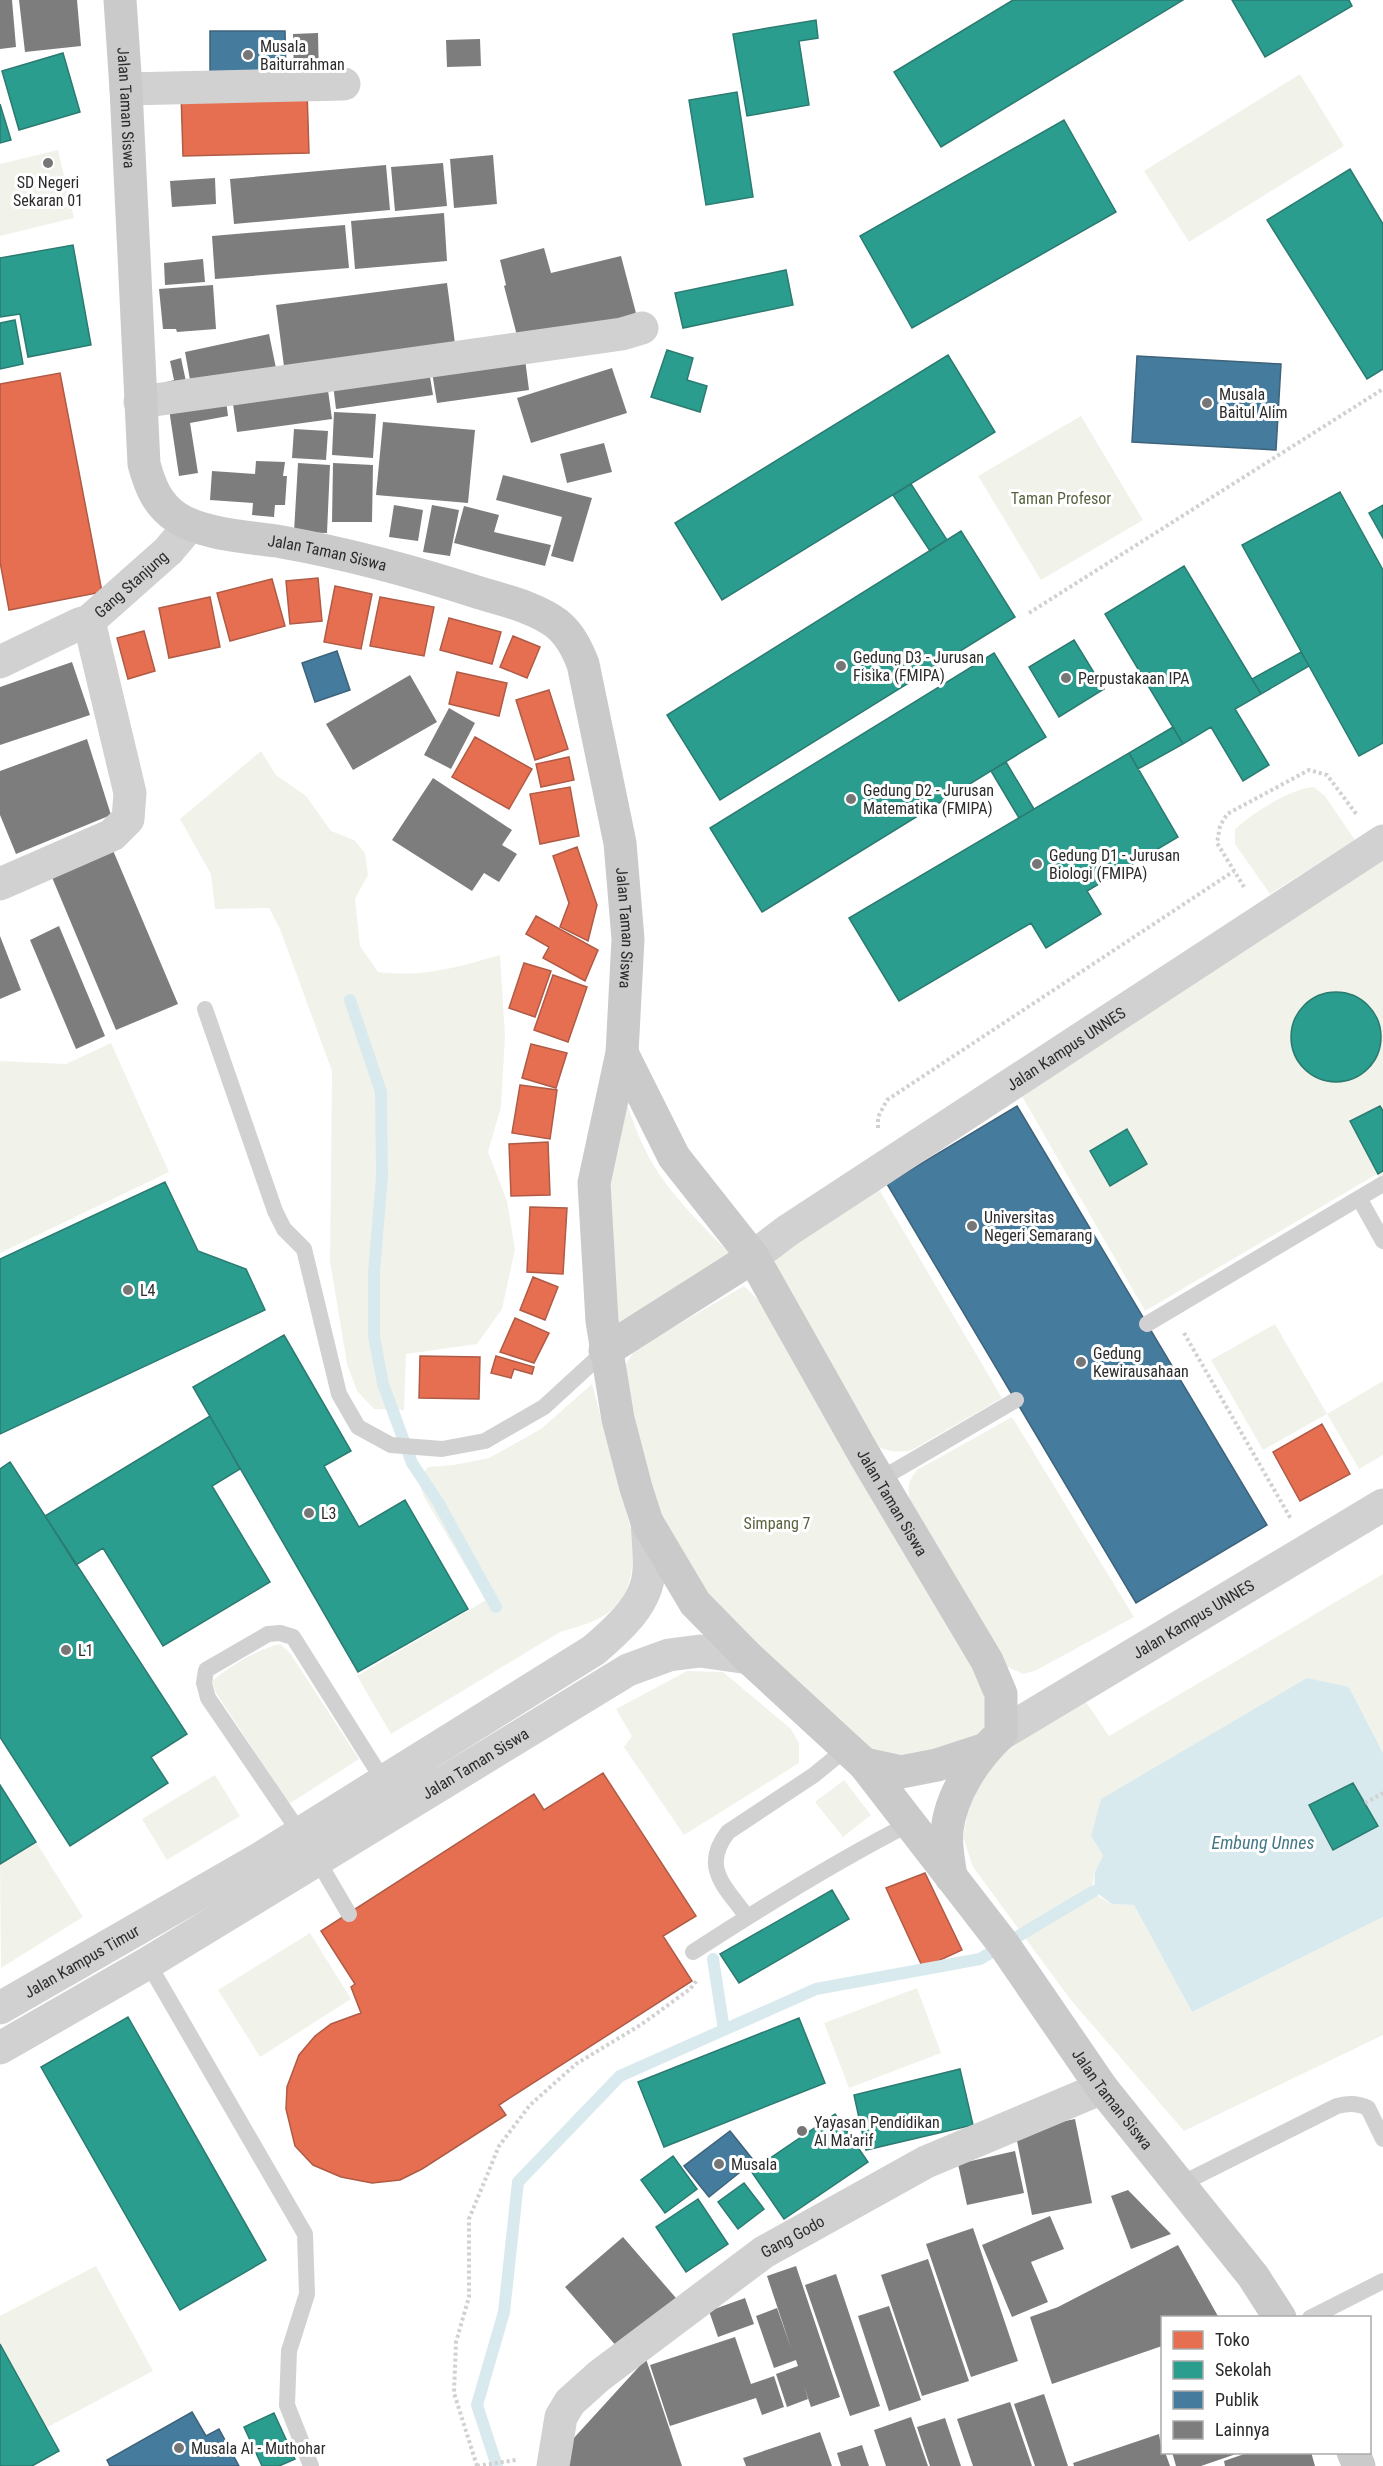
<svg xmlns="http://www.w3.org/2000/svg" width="1383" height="2466" viewBox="0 0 1383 2466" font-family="'Roboto Condensed',sans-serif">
<rect width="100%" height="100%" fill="#fff"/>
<path fill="#f1f3eb" d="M1300 74 1344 146 1189 242 1144 171Z
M58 150 74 218 0 236V164Z
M1081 416 1143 520 1041 580 978 476Z
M261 751 276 775 306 796 331 831 354 840 365 853 368 875 355 899 360 946 378 972C421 978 459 967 500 955L505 1036 501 1107 488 1152 507 1201 515 1250 502 1309 477 1344 406 1354 404 1410 374 1409 357 1391 347 1364 330 1261 332 1071 280 929 269 908 215 909 211 874 180 819Z
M1314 787 1325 796 1355 840 1270 894 1235 844V829C1253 813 1291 788 1314 787Z
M1383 854V1182L1377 1174 1145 1311 1019 1091Z
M111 1043 169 1172 0 1253V1061L66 1064Z
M622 1090C631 1116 640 1143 654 1166 675 1200 705 1228 733 1257L617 1330 605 1188Z
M877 1186 1002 1398 912 1450C896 1453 887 1452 873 1444L774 1270 776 1258Z
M744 1286 763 1305 977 1662 991 1727 977 1738 896 1759 868 1754 703 1596 652 1504 624 1367 635 1350Z
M1275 1324 1327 1414 1383 1381V1455L1359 1469 1327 1414 1263 1450 1211 1360Z
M592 1384 633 1537C634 1600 621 1616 560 1632L391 1734 357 1676 486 1600 424 1497 418 1480 428 1467 454 1465 489 1458 541 1429Z
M1012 1417 1134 1617 1035 1671 1023 1674 1006 1666 911 1505C907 1489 907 1482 917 1470Z
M1383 1574V1753L1349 1687 1103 1855 1095 1872 1091 1892 1112 1904 1134 1905 1192 2012 1383 1917V2035L1184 2131 1070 1999 973 1867 963 1837 969 1804 993 1763 1019 1742 1086 1702 1109 1736Z
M280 1644 290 1653 359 1759 289 1804 216 1693 212 1681C231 1665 256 1650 280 1644Z
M687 1671 723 1672 791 1729 799 1743V1763L684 1835 624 1747 632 1736 616 1709Z
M215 1775 240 1816 167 1860 142 1819Z
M844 1780 871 1815 843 1837 815 1802Z
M36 1842 83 1917 1 1968 0 1864Z
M310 1933 351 1999 260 2057 218 1990Z
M917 1988 941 2053 849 2088 824 2023Z
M96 2266 153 2371 46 2428 0 2344V2316Z"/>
<path fill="#d9eaee" d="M1307 1678 1349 1687 1383 1753V1917L1192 2012 1134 1905 1112 1904 1094 1891 1095 1872 1103 1855 1091 1836 1101 1799Z"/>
<path fill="#e76f51" stroke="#af5b46" stroke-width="1.5" d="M307 90 309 153 183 156 181 93Z
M60 373 102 592 9 610 0 562V384Z
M318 578 322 621 290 624 286 581Z
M272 579 285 626 230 641 217 593Z
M335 586 372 594 361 649 324 642Z
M210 597 220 647 169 658 159 608Z
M380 597 434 607 424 656 370 646Z
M449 618 501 632 492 664 440 650Z
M144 631 155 671 128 679 117 638Z
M513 636 540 647 527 678 500 667Z
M457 672 507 683 499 716 449 704Z
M549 690 568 749 535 760 516 700Z
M475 737 532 769 509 809 452 777Z
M569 757 574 780 541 787 536 764Z
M570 787 579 836 540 844 530 794Z
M577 847 597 905 588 941 560 927 569 903 553 856Z
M536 916 598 950 585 981 543 958 549 947 526 934Z
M524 963 551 971 535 1017 509 1008Z
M553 975 587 987 568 1042 534 1030Z
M531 1044 567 1053 556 1088 522 1078Z
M520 1085 557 1090 550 1139 512 1133Z
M548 1142 550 1195 511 1196 509 1144Z
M530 1207 567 1208 563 1274 527 1272Z
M533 1277 558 1287 545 1320 520 1310Z
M515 1318 549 1333 534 1363 500 1352Z
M420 1356 480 1357 479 1399 419 1398Z
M496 1356 534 1367 532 1374 514 1369 511 1378 491 1373Z
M1322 1424 1350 1474 1300 1501 1273 1452Z
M603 1773 696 1916 663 1936 692 1981 499 2105 506 2115 422 2169 400 2180 372 2183 341 2177 313 2165 295 2146 286 2109 287 2087 299 2055 315 2036 331 2024 361 2013 351 1987 355 1984 321 1931 534 1794 544 1810Z
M925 1873 962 1950 923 1968 886 1888Z"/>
<path fill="#2a9d8f" stroke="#2b7b71" stroke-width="1.5" d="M1013 0H1183L941 147 894 72Z
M1232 0H1349L1352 6 1265 57Z
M816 20 818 38 799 41 809 105 747 116 733 34Z
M63 53 80 112 19 130 2 71Z
M737 92 753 197 706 205 689 100Z
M0 104 11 140 0 143Z
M1064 120 1116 212 912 328 860 236Z
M1350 169 1383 224V369L1367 379 1267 220Z
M73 245 91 345 28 357 20 314 0 317V258Z
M786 270 793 305 683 328 675 293Z
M15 320 23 364 0 369V323Z
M667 350 693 358 687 380 707 386 700 412 651 397Z
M948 355 995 432 722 600 675 523Z
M911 484 947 540 930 551 893 495Z
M1340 492 1383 570V743L1359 756 1242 545Z
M1383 505V538L1369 513Z
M961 531 1015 617 720 800 667 715Z
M1184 566 1261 694 1235 709 1269 765 1243 781 1211 727 1183 744 1105 614Z
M1074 640 1104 689 1059 717 1029 667Z
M1301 652 1309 666 1261 694 1252 679Z
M994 653 1046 737 762 912 710 828Z
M1173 727 1183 744 1138 769 1129 753Z
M1129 753 1178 837 1087 891 1101 914 1046 948 1031 923 899 1001 849 918Z
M1006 762 1034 809 1019 818 991 771Z
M1291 1037a45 45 0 1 1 90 0a45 45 0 1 1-90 0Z
M1380 1106 1383 1111V1171L1378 1174 1350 1121Z
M1127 1129 1147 1164 1110 1186 1090 1151Z
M165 1182 198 1251 246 1269 265 1310 0 1434V1259Z
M284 1335 351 1451 324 1466 359 1527 405 1500 468 1609 358 1672 193 1387Z
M210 1416 240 1469 212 1486 270 1582 163 1646 103 1548 76 1565 45 1516Z
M10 1462 187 1734 151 1757 168 1783 70 1846 0 1737V1469Z
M1353 1783 1378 1826 1333 1850 1309 1805Z
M0 1785 36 1842 0 1864Z
M832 1890 849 1919 739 1983 720 1954Z
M128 2017 266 2260 180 2310 41 2067Z
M799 2018 825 2083 664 2147 638 2082Z
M960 2069 973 2125 866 2150 854 2095Z
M835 2114 868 2162 784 2219 751 2171Z
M673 2156 697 2189 665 2213 641 2180Z
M744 2183 764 2209 738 2229 718 2202Z
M698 2199 728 2244 686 2272 656 2227Z
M0 2344 59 2451 32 2466H0Z
M274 2413 295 2459 279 2466H262L244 2427Z"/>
<path fill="#457b9d" stroke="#3e637b" stroke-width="1.5" d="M210 31H285L286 79H210Z
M1137 356 1281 364 1276 450 1132 442Z
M337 651 350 690 315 702 302 663Z
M1017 1106 1267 1525 1136 1603 887 1184Z
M730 2131 754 2161 709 2197 684 2166Z
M192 2412 206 2436 219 2429 239 2466H110L107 2460Z"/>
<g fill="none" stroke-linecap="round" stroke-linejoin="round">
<path stroke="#d9eaee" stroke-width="12" d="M350 1000 381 1092 382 1177 374 1272V1336L383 1384 412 1463 438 1502 496 1607
M713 1959 724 2030
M497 2466 477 2405 504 2312 518 2182 620 2076 816 1989 980 1959 1094 1891"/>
</g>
<path fill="#7d7d7d" d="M0 0H12L16 47 0 49Z
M19 0H77L81 46 25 52Z
M318 33 319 78H294L293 34Z
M480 39 481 66 447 67 446 40Z
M493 155 497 204 454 208 450 159Z
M443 163 447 206 395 211 391 167Z
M386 165 390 210 234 224 230 179Z
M215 178 216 204 172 207 170 181Z
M444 213 447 261 355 269 351 221Z
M345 225 349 268 215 279 212 236Z
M544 248 551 273 621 256 637 317 520 347 504 286 506 285 500 260Z
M203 259 205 282 165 285 164 263Z
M447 283 456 351 285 374 276 305Z
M213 285 216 329 177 332 176 329H163L159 289Z
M269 334 277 373 192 391 185 352Z
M181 358 188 391 163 383 174 380 170 361Z
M525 359 529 390 437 403 432 372Z
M612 368 627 413 531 443 517 398Z
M429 371 433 395 336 409 333 384Z
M327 383 332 419 237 432 232 397Z
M226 400 228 416 190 423 198 473 179 476 169 409Z
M334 412 376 414 373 458 332 455Z
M383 422 475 430 468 503 376 495Z
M294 429 328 431 326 460 292 458Z
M604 443 612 472 567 483 560 454Z
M256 461 285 462 283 476H287L285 505H275L274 517 252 515 253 503 210 500 212 471 255 474Z
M298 463 330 465 327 533 294 532Z
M333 463 373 465 372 522H332Z
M503 475 592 498 573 562 551 556 562 517 496 500Z
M394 505 423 510 418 541 389 537Z
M432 505 459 510 450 556 423 552Z
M464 506 499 515 494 532 551 545 545 566 454 543Z
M72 662 90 715 0 745V687Z
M410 675 437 722 353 770 326 724Z
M449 708 475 723 451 769 424 755Z
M87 739 111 815 16 854 0 815V771Z
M433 778 512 830 502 845 517 854 499 882 484 873 472 891 392 840Z
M112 848 178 1004 116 1030 51 875Z
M59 926 105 1036 76 1049 30 940Z
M0 936 21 990 0 999Z
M1075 2119 1092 2203 1032 2215 1015 2131Z
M1015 2151 1024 2193 967 2205 958 2164Z
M1128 2190 1171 2234 1131 2249 1111 2196Z
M1050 2216 1064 2249 1031 2262 1048 2302 1012 2317 982 2245Z
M973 2228 1018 2361 971 2377 926 2244Z
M623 2237 676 2298 618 2348 565 2287Z
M1178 2245 1219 2318H1162V2346L1052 2384 1030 2317 1058 2307Z
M928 2259 969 2381 922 2396 881 2275Z
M796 2266 840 2397 811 2407 804 2386 808 2399 787 2407 776 2374 798 2366 796 2360 774 2368 756 2316 777 2308 792 2351 767 2276Z
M836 2274 880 2406 850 2416 805 2285Z
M745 2298 754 2324 718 2337 709 2311Z
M889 2306 921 2400 889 2411 858 2316Z
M735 2337 751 2384 774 2376 784 2407 762 2415 756 2398 670 2426 650 2365Z
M646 2359 682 2466H567L562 2451Z
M1044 2394 1068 2466H1035L1014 2404Z
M1010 2402 1032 2466H973L957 2419Z
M911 2417 928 2466H886L874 2430Z
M945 2418 961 2466H930L917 2427Z
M820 2432 832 2466H746L743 2458Z
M1159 2434 1162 2452H1165L1170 2466H1074L1073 2463Z
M862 2445 869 2466H841L837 2453Z
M1172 2452H1239V2453L1201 2466H1176Z
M1250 2452H1311L1315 2466H1225L1224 2461Z"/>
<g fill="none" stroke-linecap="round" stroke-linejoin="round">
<path stroke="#d1d1d1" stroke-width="4" stroke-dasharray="3 3" stroke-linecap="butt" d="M1029 613 1383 389
M1244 887 1217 843 1220 826 1227 814 1309 770 1327 775 1357 815
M878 1128V1117L887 1100 1234 871
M1184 1333 1291 1519
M1365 1803 1383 1793
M477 2466 454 2393 456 2342 469 2297V2219L499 2146 530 2105 576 2064 642 2024 690 1989 698 1979
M477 2466 516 2460"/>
<path stroke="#d1d1d1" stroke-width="16" d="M205 1009 275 1211 284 1229 304 1249 339 1394 358 1427 391 1445 442 1449 485 1441 544 1407 605 1351
M1359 1198 1383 1241
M1147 1324 1383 1184
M879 1480 1016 1400
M300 1833 208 1698 204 1683 206 1670 268 1634 280 1633 293 1637 383 1780
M318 1861 349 1914
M747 1917C726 1887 700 1868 728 1832L814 1775 847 1748
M693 1952C764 1906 836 1861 911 1823
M148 1963 305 2234 307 2294 289 2351 287 2405 311 2466
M1181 2184 1337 2106C1349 2103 1357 2103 1368 2108L1383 2139
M1310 2318 1383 2281"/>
<g stroke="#d1d1d1" stroke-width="33">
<path d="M126 89 344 84"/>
<path d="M140 402 622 334 642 328"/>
<path id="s1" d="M0 662 79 624 89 621 168 551 190 525"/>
<path d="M0 884 112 835 128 819 130 793 89 621"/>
<path id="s2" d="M753 1257 787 1231 1383 841"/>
<path id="s3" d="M1001 1734 1383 1505"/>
<path id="s4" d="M0 2008 259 1859 594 1650C618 1629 648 1604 649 1570 650 1554 648 1538 647 1522"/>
<path id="s5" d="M0 2048 148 1963 628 1670 669 1655 700 1651 749 1658"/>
<path id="s6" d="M553 2466 561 2417 570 2402 599 2376 764 2252 926 2162 1102 2088"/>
</g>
<g stroke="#cacaca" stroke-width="33">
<path id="s7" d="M120 0 126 89 144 464C150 486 157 504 176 517 202 535 251 537 282 542 349 554 415 572 480 593 506 601 534 607 556 623 570 634 577 649 583 664L620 843 628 939 622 1053 594 1183 602 1321 618 1419 636 1488 647 1522 695 1603 749 1658 864 1764 1004 1945 1102 2088 1253 2276 1280 2318"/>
<path id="s8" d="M622 1053 674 1157 753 1257 865 1456 987 1661 1001 1694V1734C975 1758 951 1794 947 1830 945 1845 949 1862 951 1877"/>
<path d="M605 1351 753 1257"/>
<path d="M864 1764 901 1772 937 1765 983 1750"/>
<path d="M1353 2452 1359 2466"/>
</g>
</g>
<g fill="#767676" stroke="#fff" stroke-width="2">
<circle cx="248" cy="55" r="6"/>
<circle cx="48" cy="163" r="6"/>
<circle cx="1207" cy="403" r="6"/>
<circle cx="841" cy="666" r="6"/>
<circle cx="1066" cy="678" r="6"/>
<circle cx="851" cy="799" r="6"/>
<circle cx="1037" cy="864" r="6"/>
<circle cx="972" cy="1226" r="6"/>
<circle cx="128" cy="1290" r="6"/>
<circle cx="1081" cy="1362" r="6"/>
<circle cx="309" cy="1513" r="6"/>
<circle cx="66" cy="1650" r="6"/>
<circle cx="802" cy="2131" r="6"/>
<circle cx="719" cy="2164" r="6"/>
<circle cx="179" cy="2448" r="6"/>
</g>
<g text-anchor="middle" stroke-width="6" stroke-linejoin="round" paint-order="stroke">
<g font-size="16" fill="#2c2c2c" stroke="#fff" text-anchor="start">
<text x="260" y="52">Musala<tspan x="260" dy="18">Baiturrahman</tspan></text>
<text x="48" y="188" text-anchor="middle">SD Negeri<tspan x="48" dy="18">Sekaran 01</tspan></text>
<text x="1219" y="400">Musala<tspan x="1219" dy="18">Baitul Alim</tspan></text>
<text x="853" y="663">Gedung D3 - Jurusan<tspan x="853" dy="18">Fisika (FMIPA)</tspan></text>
<text x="1078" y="684">Perpustakaan IPA</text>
<text x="863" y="796">Gedung D2 - Jurusan<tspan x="863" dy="18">Matematika (FMIPA)</tspan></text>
<text x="1049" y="861">Gedung D1 - Jurusan<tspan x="1049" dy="18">Biologi (FMIPA)</tspan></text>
<text x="984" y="1223">Universitas<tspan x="984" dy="18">Negeri Semarang</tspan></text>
<text x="140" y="1296">L4</text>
<text x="1093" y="1359">Gedung<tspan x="1093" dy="18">Kewirausahaan</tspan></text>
<text x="321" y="1519">L3</text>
<text x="78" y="1656">L1</text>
<text x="814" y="2128">Yayasan Pendidikan<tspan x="814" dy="18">Al Ma'arif</tspan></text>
<text x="731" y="2170">Musala</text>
<text x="191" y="2454">Musala Al - Muthohar</text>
</g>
<g font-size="16" fill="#2c2c2c" stroke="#fff">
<text dy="6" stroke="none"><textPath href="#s7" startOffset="108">Jalan Taman Siswa</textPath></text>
<text dy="6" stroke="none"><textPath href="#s7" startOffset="684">Jalan Taman Siswa</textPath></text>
<text dy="6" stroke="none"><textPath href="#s1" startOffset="154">Gang Stanjung</textPath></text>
<text dy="6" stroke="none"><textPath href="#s7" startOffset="1242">Jalan Taman Siswa</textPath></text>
<text dy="6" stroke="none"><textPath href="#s2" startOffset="376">Jalan Kampus UNNES</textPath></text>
<text dy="6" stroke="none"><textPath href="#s8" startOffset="526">Jalan Taman Siswa</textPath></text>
<text dy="6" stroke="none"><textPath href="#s3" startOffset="224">Jalan Kampus UNNES</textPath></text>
<text dy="6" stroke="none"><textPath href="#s5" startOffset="554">Jalan Taman Siswa</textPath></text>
<text dy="6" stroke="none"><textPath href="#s4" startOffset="94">Jalan Kampus Timur</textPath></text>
<text dy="6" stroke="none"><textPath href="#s7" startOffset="2590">Jalan Taman Siswa</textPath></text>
<text dy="6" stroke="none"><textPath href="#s6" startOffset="345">Gang Godo</textPath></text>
</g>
<g font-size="16" fill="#57633f" stroke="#fff">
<text x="1061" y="504">Taman Profesor</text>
<text x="777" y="1529">Simpang 7</text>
</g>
<g font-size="18" font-style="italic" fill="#437885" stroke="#fff">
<text x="1263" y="1849">Embung Unnes</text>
</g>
</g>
<rect x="1161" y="2316" width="210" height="138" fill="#ffffff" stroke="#ababab" stroke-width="1.5"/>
<rect x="1173" y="2331" width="30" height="18" fill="#e76f51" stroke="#ababab" stroke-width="1.5"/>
<text x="1215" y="2346" font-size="18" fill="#2c2c2c">Toko</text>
<rect x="1173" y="2361" width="30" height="18" fill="#2a9d8f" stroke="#ababab" stroke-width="1.5"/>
<text x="1215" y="2376" font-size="18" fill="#2c2c2c">Sekolah</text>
<rect x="1173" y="2391" width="30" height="18" fill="#457b9d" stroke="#ababab" stroke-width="1.5"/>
<text x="1215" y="2406" font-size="18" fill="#2c2c2c">Publik</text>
<rect x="1173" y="2421" width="30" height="18" fill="#7d7d7d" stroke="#ababab" stroke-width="1.5"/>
<text x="1215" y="2436" font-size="18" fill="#2c2c2c">Lainnya</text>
</svg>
